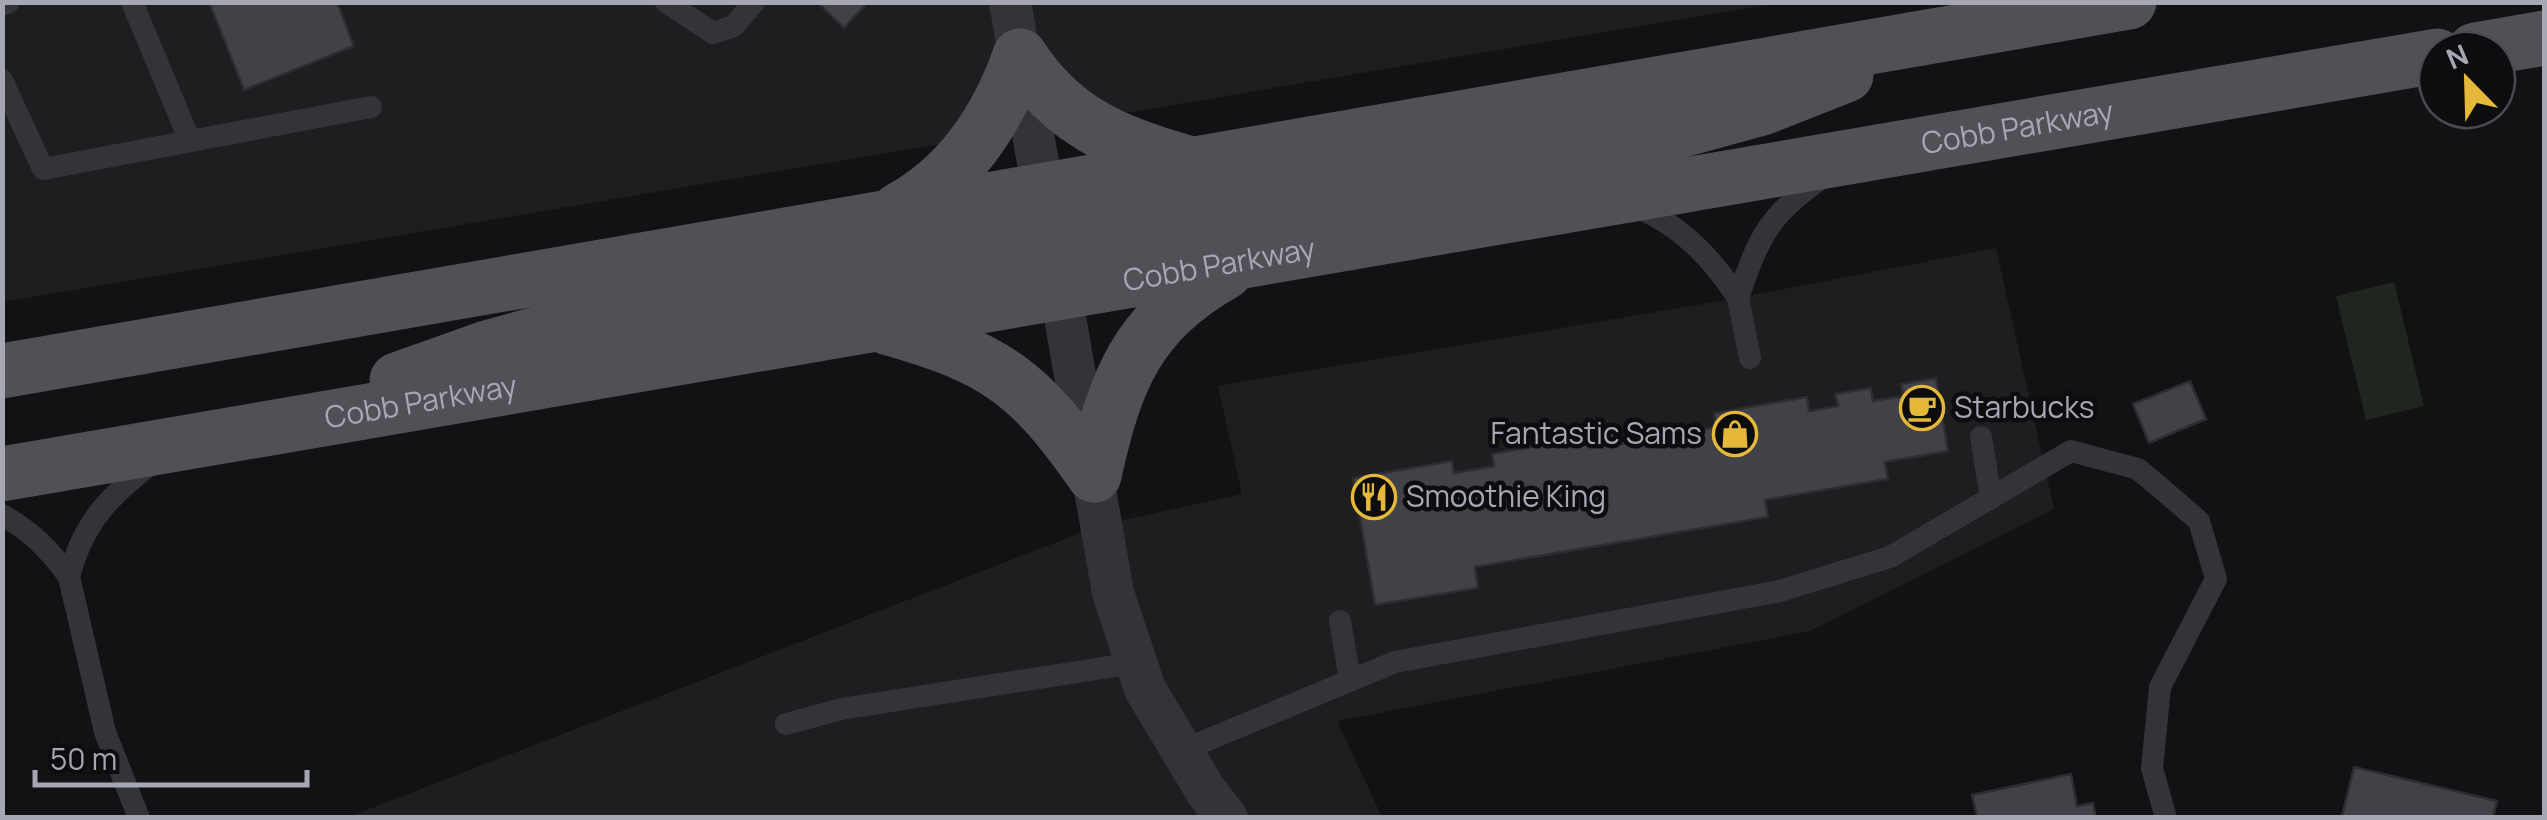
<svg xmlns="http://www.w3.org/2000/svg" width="2547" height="820" viewBox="0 0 2547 820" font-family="Manrope,sans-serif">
<rect width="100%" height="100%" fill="#121214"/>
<path fill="#1e1e21" d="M3 3H1778L3 302Z
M1996 248 2054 509 1810 631 1337 721 1382 817 346 818 1101 525 1242 494 1218 386 1738 298Z"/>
<path fill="#1f2620" d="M2394 282 2424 406 2366 420 2336 296Z"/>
<path fill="#414247" stroke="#2d2c30" stroke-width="2.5" d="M209 2H337L354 46 244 90Z
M817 2H868L844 28Z
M1936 378 1948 451 1885 462 1888 479 1765 500 1768 517 1475 567 1478 588 1375 605 1353 478 1452 461 1454 473 1494 466 1492 454 1619 431 1620 444 1716 427 1714 413 1807 397 1809 411 1838 406 1835 394 1871 388 1873 401 1903 396 1901 384Z
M2190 381 2206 419 2149 443 2133 404Z
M2354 767 2497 801 2493 818 2342 816Z
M2071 774 2077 806 2093 803 2096 818H1977L1972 795Z"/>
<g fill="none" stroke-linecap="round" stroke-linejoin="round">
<path stroke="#333438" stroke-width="22" d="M132 2 190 141
M666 2 713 33 734 26 754 2
M2 5 9 2
M2 80 43 169 371 107
M1633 206C1680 224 1711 257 1738 298 1759 236 1769 214 1825 176
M1738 298 1750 358
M1981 437 1991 498
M2 515C31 531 50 550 69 577 83 522 110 495 155 461
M69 577 105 732 139 818
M1340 621 1350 680
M786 724 841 709 1134 663
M1181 751 1395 662 1780 591 1890 557 2071 451 2138 469 2163 490 2199 521 2216 579 2160 687 2152 768 2166 818"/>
<path stroke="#333438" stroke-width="42" d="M1010 2 1113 593 1145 689 1206 791 1227 818"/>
<g stroke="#505157" stroke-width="55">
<path d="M2475 50 2544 38"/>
<path d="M1020 56C1062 120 1113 142 1184 162"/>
<path d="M899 210C960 177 997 121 1020 56"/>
<path d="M886 327C996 358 1029 382 1094 475"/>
<path d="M2 371 2129 2"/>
<path d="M397 380 487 348 594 318 1638 142 1762 108 1846 75"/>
<path id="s1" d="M2 474 2437 56"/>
<path d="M1094 475C1115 380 1137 322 1225 272"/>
</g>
</g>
<defs>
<symbol id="cafe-ring" viewBox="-11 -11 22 22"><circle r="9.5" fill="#0d0d0f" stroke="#e5b839" stroke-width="1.5"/><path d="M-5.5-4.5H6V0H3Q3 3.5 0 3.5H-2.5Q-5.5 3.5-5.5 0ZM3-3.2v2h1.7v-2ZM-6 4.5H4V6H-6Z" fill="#e5b839"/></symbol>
<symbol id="shop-ring" viewBox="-11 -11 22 22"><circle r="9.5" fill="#0d0d0f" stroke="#e5b839" stroke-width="1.5"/><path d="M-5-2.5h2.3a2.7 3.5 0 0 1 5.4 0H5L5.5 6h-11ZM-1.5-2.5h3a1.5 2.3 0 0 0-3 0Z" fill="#e5b839"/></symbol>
<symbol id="restaurant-ring" viewBox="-11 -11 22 22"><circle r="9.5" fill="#0d0d0f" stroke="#e5b839" stroke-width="1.5"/><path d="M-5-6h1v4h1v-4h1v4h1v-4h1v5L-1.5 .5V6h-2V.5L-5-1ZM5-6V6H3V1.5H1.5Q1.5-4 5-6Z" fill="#e5b839"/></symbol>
</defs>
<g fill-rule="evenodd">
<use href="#cafe-ring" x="1897" y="383" width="50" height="50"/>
<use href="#shop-ring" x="1710" y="409" width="50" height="50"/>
<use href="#restaurant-ring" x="1349" y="472" width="50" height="50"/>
</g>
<g text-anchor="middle" stroke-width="9" stroke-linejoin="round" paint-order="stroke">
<g font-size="30" fill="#a5a8b3" stroke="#0d0d0f">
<text dy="10" stroke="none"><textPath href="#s1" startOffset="2045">Cobb Parkway</textPath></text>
<text dy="10" stroke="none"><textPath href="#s1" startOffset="1235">Cobb Parkway</textPath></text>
<text dy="10" stroke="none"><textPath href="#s1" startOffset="425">Cobb Parkway</textPath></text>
</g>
<g font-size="30" fill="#a5a8b3" stroke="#0d0d0f" text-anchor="start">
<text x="1954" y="418">Starbucks</text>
<text x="1702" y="444" text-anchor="end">Fantastic Sams</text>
<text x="1406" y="507">Smoothie King</text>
</g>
</g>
<rect width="2547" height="820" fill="none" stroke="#a5a8b3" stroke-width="10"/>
<g transform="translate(2467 80) rotate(337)"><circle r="48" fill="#0d0d0f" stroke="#4a4b51" stroke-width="2.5"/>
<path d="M0-8L18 38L0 25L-18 38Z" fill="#e5b839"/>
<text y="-15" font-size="28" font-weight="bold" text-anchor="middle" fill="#a5a8b3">N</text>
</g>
<path d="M35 770v15h272v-15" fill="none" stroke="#a5a8b3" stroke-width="5"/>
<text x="50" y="770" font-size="30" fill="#a5a8b3" stroke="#0d0d0f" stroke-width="8" paint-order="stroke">50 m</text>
</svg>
